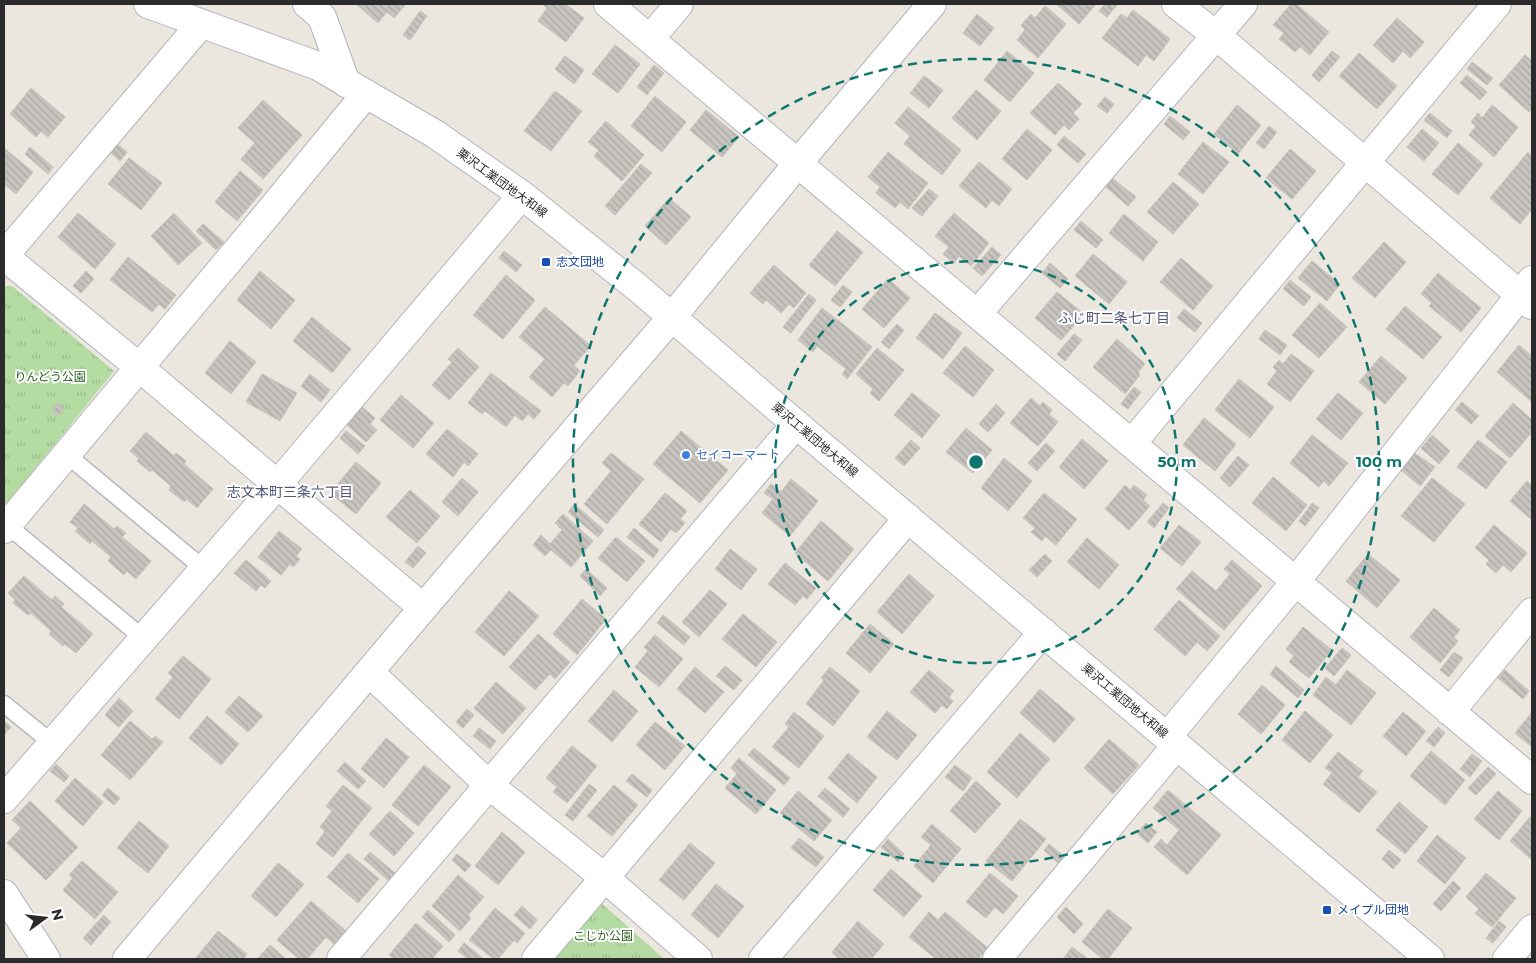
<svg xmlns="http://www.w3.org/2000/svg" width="1536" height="963" viewBox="0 0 1536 963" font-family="Montserrat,'Noto Sans JP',sans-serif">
<defs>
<pattern id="grass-tufts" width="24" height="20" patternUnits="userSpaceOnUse" patternTransform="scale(1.25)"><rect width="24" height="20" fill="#b3dba2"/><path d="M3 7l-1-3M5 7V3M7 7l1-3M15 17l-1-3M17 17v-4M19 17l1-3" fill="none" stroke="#9abc8c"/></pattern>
<pattern id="building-back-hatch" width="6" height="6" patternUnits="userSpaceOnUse" patternTransform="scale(1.25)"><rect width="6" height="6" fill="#c7c3be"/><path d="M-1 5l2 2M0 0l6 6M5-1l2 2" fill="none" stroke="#aba8a3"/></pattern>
</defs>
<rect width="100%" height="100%" fill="#ebe7df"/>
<path fill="url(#grass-tufts)" d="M4 286H12L114 371 4 507Z
M599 901 664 959H552Z"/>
<path fill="url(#building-back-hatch)" stroke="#c7c2b9" d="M356 4H406L394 18 387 12 378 23Z
M542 4H565L584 18 566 42 538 21 547 8Z
M1056 4H1096L1079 24Z
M1105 4H1118L1107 17 1099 11Z
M1291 4H1296L1329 32 1310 55 1300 47 1295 52 1279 39 1284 33 1273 25Z
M1045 6 1066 24 1038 58 1017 40 1025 30 1021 25 1031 14 1035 18Z
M1133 10 1170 39 1154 61 1146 55 1138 66 1102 38 1121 14 1127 18Z
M420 11 427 16 410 40 403 35Z
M977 14 994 28 980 46 963 33Z
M1397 18 1424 42 1410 58 1403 51 1393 63 1373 45Z
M615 45 640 64 618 93 592 74Z
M1007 51 1034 73 1010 102 984 80Z
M1332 51 1340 57 1319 82 1312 75Z
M1359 53 1397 86 1377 109 1339 76Z
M1525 55 1532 61V108L1529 112 1499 85Z
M565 56 584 70 574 84 555 69Z
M1472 62 1493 78 1487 85 1467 69Z
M654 65 664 73 647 95 637 87Z
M1467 75 1487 92 1480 100 1460 83Z
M924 76 943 90 929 108 910 93Z
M1058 83 1082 104 1073 113 1079 119 1069 130 1064 125 1055 135 1030 113Z
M31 88 65 117 48 137 41 131 36 137 10 114Z
M976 90 1001 111 977 140 952 118Z
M555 91 582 111 551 151 524 131Z
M655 96 686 122 662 152 631 126Z
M1105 97 1114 104 1107 113 1097 106Z
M263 100 302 135 263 179 241 159 255 143 238 128Z
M1237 105 1261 125 1238 154 1214 134Z
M1492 105 1518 127 1494 157 1469 135 1476 126 1471 122 1478 113 1482 118Z
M908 107 961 150 942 175 904 144 910 136 895 123Z
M706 110 739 137 722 157 690 130Z
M1430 113 1452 131 1447 138 1424 120Z
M1170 116 1190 132 1183 140 1164 124Z
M606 121 644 155 622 181 594 156 599 150 588 142Z
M1269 126 1277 132 1264 149 1256 143Z
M1027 129 1052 150 1027 180 1002 159Z
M1422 129 1439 143 1424 161 1407 147Z
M1064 136 1086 154 1078 163 1057 145Z
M1203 142 1229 162 1203 194 1178 174Z
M116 143 127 152 120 161 109 151Z
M1458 143 1483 164 1458 195 1432 174Z
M30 147 53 167 48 174 25 154Z
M4 148 33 172 16 194 4 184Z
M1290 149 1316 171 1292 199 1266 178Z
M888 152 928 183 908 209 900 202 895 208 876 193 880 187 868 177Z
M1528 152 1532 156V209L1520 224 1490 198Z
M129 158 162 183 141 210 108 184Z
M979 162 1012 189 999 206 992 200 986 208 959 186Z
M641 164 652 173 615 215 605 206Z
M240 171 263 190 237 221 215 202Z
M1112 178 1136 197 1128 206 1105 186Z
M1173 182 1199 204 1173 234 1147 212Z
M929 189 938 196 922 216 912 208Z
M669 198 691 217 666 245 645 226Z
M78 213 116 244 95 269 58 237Z
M174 213 202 243 178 265 151 236Z
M954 213 989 243 971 266 959 256 954 263 943 254 949 247 935 236Z
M1124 214 1158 242 1143 261 1109 233Z
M1081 221 1103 240 1096 248 1074 230Z
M203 224 224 242 216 250 196 231Z
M837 231 863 252 835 286 809 265Z
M1384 242 1406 262 1375 298 1352 278Z
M992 247 1001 255 982 276 973 268Z
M504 251 522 265 516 272 499 258Z
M1093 254 1127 282 1109 304 1075 276Z
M128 257 176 295 165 309 159 304 152 312 110 280Z
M1181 258 1213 286 1193 310 1160 282Z
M1312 261 1340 284 1327 301 1298 278Z
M1050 263 1068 279 1060 288 1042 273Z
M774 265 806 293 794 308 789 304 781 313 766 300 763 304 750 293Z
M86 271 94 279 81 293 73 286Z
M260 271 295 300 271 329 237 300Z
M1438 273 1481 308 1461 332 1429 306 1432 303 1421 294Z
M506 275 535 300 503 339 473 315Z
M888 279 910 298 884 328 862 309Z
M1290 280 1311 297 1304 306 1283 289Z
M843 285 852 292 840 307 831 300Z
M1057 292 1084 314 1061 340 1035 318Z
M809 294 816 300 791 333 783 327Z
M1320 303 1347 327 1319 358 1292 335Z
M1405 306 1442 337 1423 359 1386 329Z
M545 307 591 346 574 365 580 371 568 386 564 383 552 397 529 377 545 359 519 337Z
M822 308 872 347 847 379 842 374 846 369 817 346 813 352 798 340Z
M1184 309 1202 323 1195 332 1177 318Z
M935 313 962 333 943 359 916 338Z
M312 317 351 349 332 373 293 341Z
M897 324 904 330 889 349 881 342Z
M1265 330 1287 345 1280 355 1259 339Z
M1074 334 1082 340 1065 361 1057 354Z
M1117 339 1145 364 1138 372 1140 375 1125 394 1093 367Z
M230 341 256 362 231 394 205 373Z
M1519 345 1532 356V402L1497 372Z
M965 346 994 370 973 397 943 373Z
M458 348 479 367 449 400 432 385 452 362 448 359Z
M877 348 904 370 879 401 870 393 873 389 856 374Z
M1291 354 1314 371 1290 402 1267 384 1277 371 1273 367 1279 360 1283 364Z
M1381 356 1407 378 1385 404 1359 382Z
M491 373 541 411 534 419 528 414 522 421 515 415 506 427 485 411 482 414 468 403Z
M262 374 297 393 280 421 246 402Z
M310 374 330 390 321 402 301 386Z
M1239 379 1274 407 1250 438 1215 410Z
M1134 387 1141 392 1128 409 1121 404Z
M912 393 940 415 922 438 894 415Z
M1338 393 1363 413 1341 440 1316 419Z
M401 395 434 423 413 448 380 420Z
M1031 398 1040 406 1043 402 1052 410 1049 414 1058 422 1038 446 1010 423Z
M1462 402 1479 416 1471 424 1455 410Z
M58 403 64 408 58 416 52 411Z
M1513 403 1532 420V432L1510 458 1485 436Z
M996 404 1005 413 988 432 979 424Z
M362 407 375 418 370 424 377 430 366 442 346 424Z
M1204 418 1236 444 1215 471 1183 445Z
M966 428 992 450 973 473 946 452Z
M447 429 478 454 468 466 464 462 453 477 426 454Z
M346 431 365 446 358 454 340 438Z
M681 431 728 470 700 503 653 464Z
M146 432 174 456 176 453 186 461 184 464 213 489 197 508 186 499 184 502 169 490 171 486 152 470 150 472 137 461 139 459 130 451Z
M1312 435 1348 463 1329 486 1324 481 1319 487 1290 463Z
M1432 435 1450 451 1439 464 1421 448Z
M1082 439 1108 461 1084 489 1059 467Z
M911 440 920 448 904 466 895 458Z
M1478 440 1507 462 1486 489 1457 467Z
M1046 443 1055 451 1037 471 1028 463Z
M611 453 644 479 607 524 584 504 611 471 602 463Z
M1414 453 1435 467 1420 486 1401 470Z
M1238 456 1249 465 1230 487 1220 478Z
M1004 458 1032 481 1008 511 981 488Z
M356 462 381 483 356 514 330 493Z
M1273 477 1307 505 1286 531 1252 503Z
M462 478 478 492 458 516 442 502Z
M1432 478 1465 504 1434 542 1401 516Z
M791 479 818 501 790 536 762 513 773 499 764 493 771 484 781 492Z
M1527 481 1532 485V520L1510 501Z
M1125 485 1130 490 1134 485 1147 495 1143 500 1150 506 1129 530 1105 509Z
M410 490 440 516 417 543 386 517Z
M665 493 687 511 680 519 685 523 676 533 671 529 661 542 639 524Z
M1044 493 1077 519 1056 545 1045 536 1042 541 1031 532 1035 528 1023 518Z
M1163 503 1169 508 1154 528 1147 522Z
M1312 503 1319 508 1305 526 1299 521Z
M84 504 114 529 117 526 126 533 122 537 151 561 136 579 127 571 124 575 108 561 111 557 92 541 90 544 75 531 78 528 70 522Z
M574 504 604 530 598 537 568 512Z
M563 514 593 541 571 567 551 550 545 556 533 545 541 535 550 544 562 530 555 523Z
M821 521 854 549 828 581 795 553Z
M1179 525 1201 542 1182 566 1160 548Z
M1494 525 1527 553 1511 572 1503 565 1496 573 1486 564 1489 560 1475 548Z
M634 528 659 550 653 558 627 537Z
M279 531 302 549 296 556 300 559 293 567 290 564 281 575 258 557Z
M616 537 645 561 627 582 598 558Z
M1087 538 1119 565 1099 589 1067 562Z
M418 546 426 553 413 568 405 562Z
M730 549 757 569 741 590 715 569Z
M1045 554 1052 561 1037 577 1029 570Z
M1368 554 1400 580 1377 608 1346 581Z
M246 560 271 581 265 588 261 585 256 591 234 573Z
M1232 560 1262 586 1224 630 1176 589 1192 571 1216 591 1230 574 1224 569Z
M785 563 816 588 807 599 803 596 795 605 768 584Z
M586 569 607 588 600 596 580 576Z
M909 574 934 596 902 634 877 612Z
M24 576 52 600 55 596 64 604 61 607 93 634 76 653 65 644 63 646 49 634 51 631 31 613 28 615 13 603 15 600 8 593Z
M710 590 727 604 699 637 682 622Z
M509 591 539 616 504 656 475 632Z
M582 599 606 619 577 655 553 634Z
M1179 600 1220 636 1207 651 1197 642 1185 656 1154 629Z
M1434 608 1460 630 1454 637 1458 641 1440 663 1410 637Z
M743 614 777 642 756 667 722 639Z
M663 615 690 637 684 645 657 623Z
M870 624 894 644 870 673 846 653Z
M1303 627 1332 650 1309 678 1289 662 1294 656 1286 649Z
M538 634 570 662 555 679 550 674 535 690 509 667Z
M655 635 683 659 659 687 635 667 648 651 644 647Z
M1342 648 1351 655 1334 676 1325 668Z
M1454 652 1463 658 1449 677 1440 670Z
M183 656 211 679 179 719 155 699 173 677 168 673Z
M725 666 742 680 734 690 716 676Z
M1276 666 1304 690 1298 698 1270 674Z
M695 667 724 692 705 713 677 689Z
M830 667 860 691 833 726 806 704 824 680 821 678Z
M929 670 954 691 949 697 953 701 947 709 942 705 935 713 910 692Z
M1347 670 1376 693 1351 725 1313 695 1326 677 1336 685Z
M1505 670 1529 691 1523 699 1498 678Z
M496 682 526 708 503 734 474 708Z
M1262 685 1285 705 1261 734 1238 714Z
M1040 689 1075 719 1054 743 1020 713Z
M614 690 638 711 612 742 588 721Z
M239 696 263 716 248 732 225 712Z
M119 698 133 711 119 727 105 715Z
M467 709 474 715 463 728 456 722Z
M887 711 917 735 897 760 867 737Z
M1305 711 1333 735 1310 763 1282 740Z
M794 712 824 736 799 768 772 747 789 727 785 724Z
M1403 712 1426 731 1406 756 1383 736Z
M1532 712V747L1515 733Z
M207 716 239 744 221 765 189 738Z
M4 721 11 727 4 735Z
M130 721 152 739 155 736 163 742 130 780 101 755Z
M655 722 685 746 665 770 636 745Z
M1438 727 1445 733 1434 747 1426 741Z
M479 728 496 741 490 749 473 736Z
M1020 733 1050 759 1017 798 987 772Z
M386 738 409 757 384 788 361 769Z
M1109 739 1139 765 1113 794 1084 768Z
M572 746 597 766 567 803 553 792 557 787 546 778Z
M754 748 790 778 784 785 748 755Z
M1431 751 1465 780 1445 805 1410 776Z
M1338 752 1363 771 1358 777 1377 792 1359 813 1323 784 1332 773 1325 768Z
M848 753 877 777 857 803 828 778Z
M1472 754 1482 761 1470 777 1460 769Z
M739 758 776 790 756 814 725 788 737 774 731 768Z
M345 762 366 781 358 789 337 771Z
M56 764 69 776 64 782 50 771Z
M424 765 451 787 418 826 392 805Z
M955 765 972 778 963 791 945 777Z
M1488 767 1496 774 1476 795 1468 788Z
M632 774 652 790 647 797 626 781Z
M75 778 103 802 83 826 55 801Z
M976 781 1001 804 975 833 950 811Z
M589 784 597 790 573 821 565 815Z
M343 785 372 808 333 857 316 844 325 831 320 827 332 811 326 806Z
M614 785 638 805 612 836 587 816Z
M108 788 120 798 114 805 102 795Z
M825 788 850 809 843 817 818 796Z
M1168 790 1221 835 1187 875 1154 847 1161 839 1167 845 1179 830 1153 808Z
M798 791 832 820 814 841 780 813Z
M1498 791 1522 811 1499 840 1474 819Z
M30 801 78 847 46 880 7 843 21 828 12 820Z
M1399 802 1428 827 1405 854 1376 830Z
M390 811 414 833 394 856 369 834Z
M1530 817 1532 819V860L1510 841Z
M1020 819 1046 839 1012 881 986 861Z
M139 821 169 846 148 873 117 848Z
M1146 823 1157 832 1148 843 1137 833Z
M932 824 961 849 933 883 914 866 931 845 921 837Z
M502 832 525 852 498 885 475 866Z
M1437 835 1466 858 1445 884 1417 861Z
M799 838 824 857 816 867 791 848Z
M888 839 904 854 898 862 881 847Z
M690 843 715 863 684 900 659 880Z
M1049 844 1065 857 1059 864 1044 850Z
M1389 850 1401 860 1393 869 1382 859Z
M370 852 395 873 389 881 364 859Z
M348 853 379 879 358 903 327 877Z
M457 854 471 865 465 872 452 860Z
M82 861 118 892 95 919 63 890 73 878 69 875Z
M278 863 304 884 276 917 251 896Z
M891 869 922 896 904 917 873 890Z
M990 873 1018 896 1003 914 995 907 986 918 966 902Z
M1486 873 1516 898 1492 927 1475 913 1479 909 1466 897Z
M458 875 484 897 468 915 471 918 460 931 432 906Z
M1453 881 1461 888 1441 911 1433 904Z
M716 884 744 906 718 938 691 915Z
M311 901 346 931 334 944 326 937 307 959H299L277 940Z
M522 906 537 920 530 929 514 915Z
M1066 907 1083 924 1074 934 1057 917Z
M495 908 525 933 517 943 514 940 498 959H494L469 940Z
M1108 909 1132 928 1108 959H1103L1082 942Z
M428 910 455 935 449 942 422 917Z
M929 912 938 920 945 912 988 948 978 959H936L909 937Z
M104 915 111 922 91 945 83 938Z
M858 921 884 944 871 959H839L832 952Z
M1499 921 1506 927 1493 943 1486 938Z
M416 923 443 946 432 959H394L389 955Z
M218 931 247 954 243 959H195Z
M464 943 484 959H468L458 951Z
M270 945 286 959H257Z
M1072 947 1088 959H1063Z"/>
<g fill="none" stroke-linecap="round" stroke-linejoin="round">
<defs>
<path id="lane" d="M66 454 204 569
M7 525 143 638
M4 704 52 743"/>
<path id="street" d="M307 4 322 17 346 83
M608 4 1532 780
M1176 4 1217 36 1532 305
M650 39 679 4
M4 256 139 367 423 608
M4 256 201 24
M977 314 1243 4
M1132 443 1497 4
M4 529 266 216 365 95
M369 672 489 785 605 878 698 959
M1450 712 1532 612
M1167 737 1296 581 1532 280
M4 799 277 485 522 195
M341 959 796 424
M536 959 908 518
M763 959 1043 632
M997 959 1177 745
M1507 959 1532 929"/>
<path id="secondary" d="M148 4 318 66 435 134 522 195 638 288 796 424 1430 959
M4 894 46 959
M127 959 423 608 672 317 798 163 932 4"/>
</defs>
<use href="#lane" stroke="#b3b5bd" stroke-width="19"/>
<use href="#street" stroke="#b3b5bd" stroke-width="30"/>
<use href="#secondary" stroke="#b3b5bd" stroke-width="30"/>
<use href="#lane" stroke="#fff" stroke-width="16"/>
<use href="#street" stroke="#fff" stroke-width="28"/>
<use href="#secondary" stroke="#fff" stroke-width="28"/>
</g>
<g fill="none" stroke="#0f766e" stroke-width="2.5" stroke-dasharray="9 6">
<circle cx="976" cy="462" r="201"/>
<circle cx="976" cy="462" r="403"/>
</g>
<g fill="#1a4fb4" stroke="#fff" stroke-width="2">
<rect x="541" y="257" width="10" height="10" rx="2.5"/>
<rect x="1322" y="905" width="10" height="10" rx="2.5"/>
</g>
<circle fill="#3f7fe0" stroke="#fff" stroke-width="2" cx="686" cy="455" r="5"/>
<g text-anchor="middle" stroke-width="4" stroke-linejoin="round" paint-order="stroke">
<g font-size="12" fill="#2b2b2b" stroke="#fff">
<text transform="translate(502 183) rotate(36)" y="4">栗沢工業団地大和線</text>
<text transform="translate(815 440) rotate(40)" y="4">栗沢工業団地大和線</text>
<text transform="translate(1125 701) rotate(40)" y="4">栗沢工業団地大和線</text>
</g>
<g font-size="12" fill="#164399" stroke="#fff" text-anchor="start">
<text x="556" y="266">志文団地</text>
<text x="1337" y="914">メイプル団地</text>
</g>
<g font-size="12" fill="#2d6023" stroke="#fff">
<text x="50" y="381">りんどう公園</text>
<text x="603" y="940">こじか公園</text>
</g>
<g font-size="12" fill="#366cbe" stroke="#fff" text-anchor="start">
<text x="696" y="459">セイコーマート</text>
</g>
<g font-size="14" fill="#515677" stroke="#fff">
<text x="1114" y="323">ふじ町二条七丁目</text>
<text x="290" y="497">志文本町三条六丁目</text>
</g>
</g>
<circle cx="976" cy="462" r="8" fill="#0f766e" stroke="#fff" stroke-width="2.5"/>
<g font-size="15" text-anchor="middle" font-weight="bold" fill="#0f766e" stroke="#fff" stroke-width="4" stroke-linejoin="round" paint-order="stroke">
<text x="1177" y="467">50 m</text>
<text x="1379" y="467">100 m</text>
</g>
<rect width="1536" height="963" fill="none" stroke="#2b2b2b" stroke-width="10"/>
<g transform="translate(45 918) rotate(75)" stroke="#ffffff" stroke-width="4" paint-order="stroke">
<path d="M0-4L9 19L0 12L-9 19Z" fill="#2b2b2b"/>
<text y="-8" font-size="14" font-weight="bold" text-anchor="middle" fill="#2b2b2b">N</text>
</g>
</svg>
